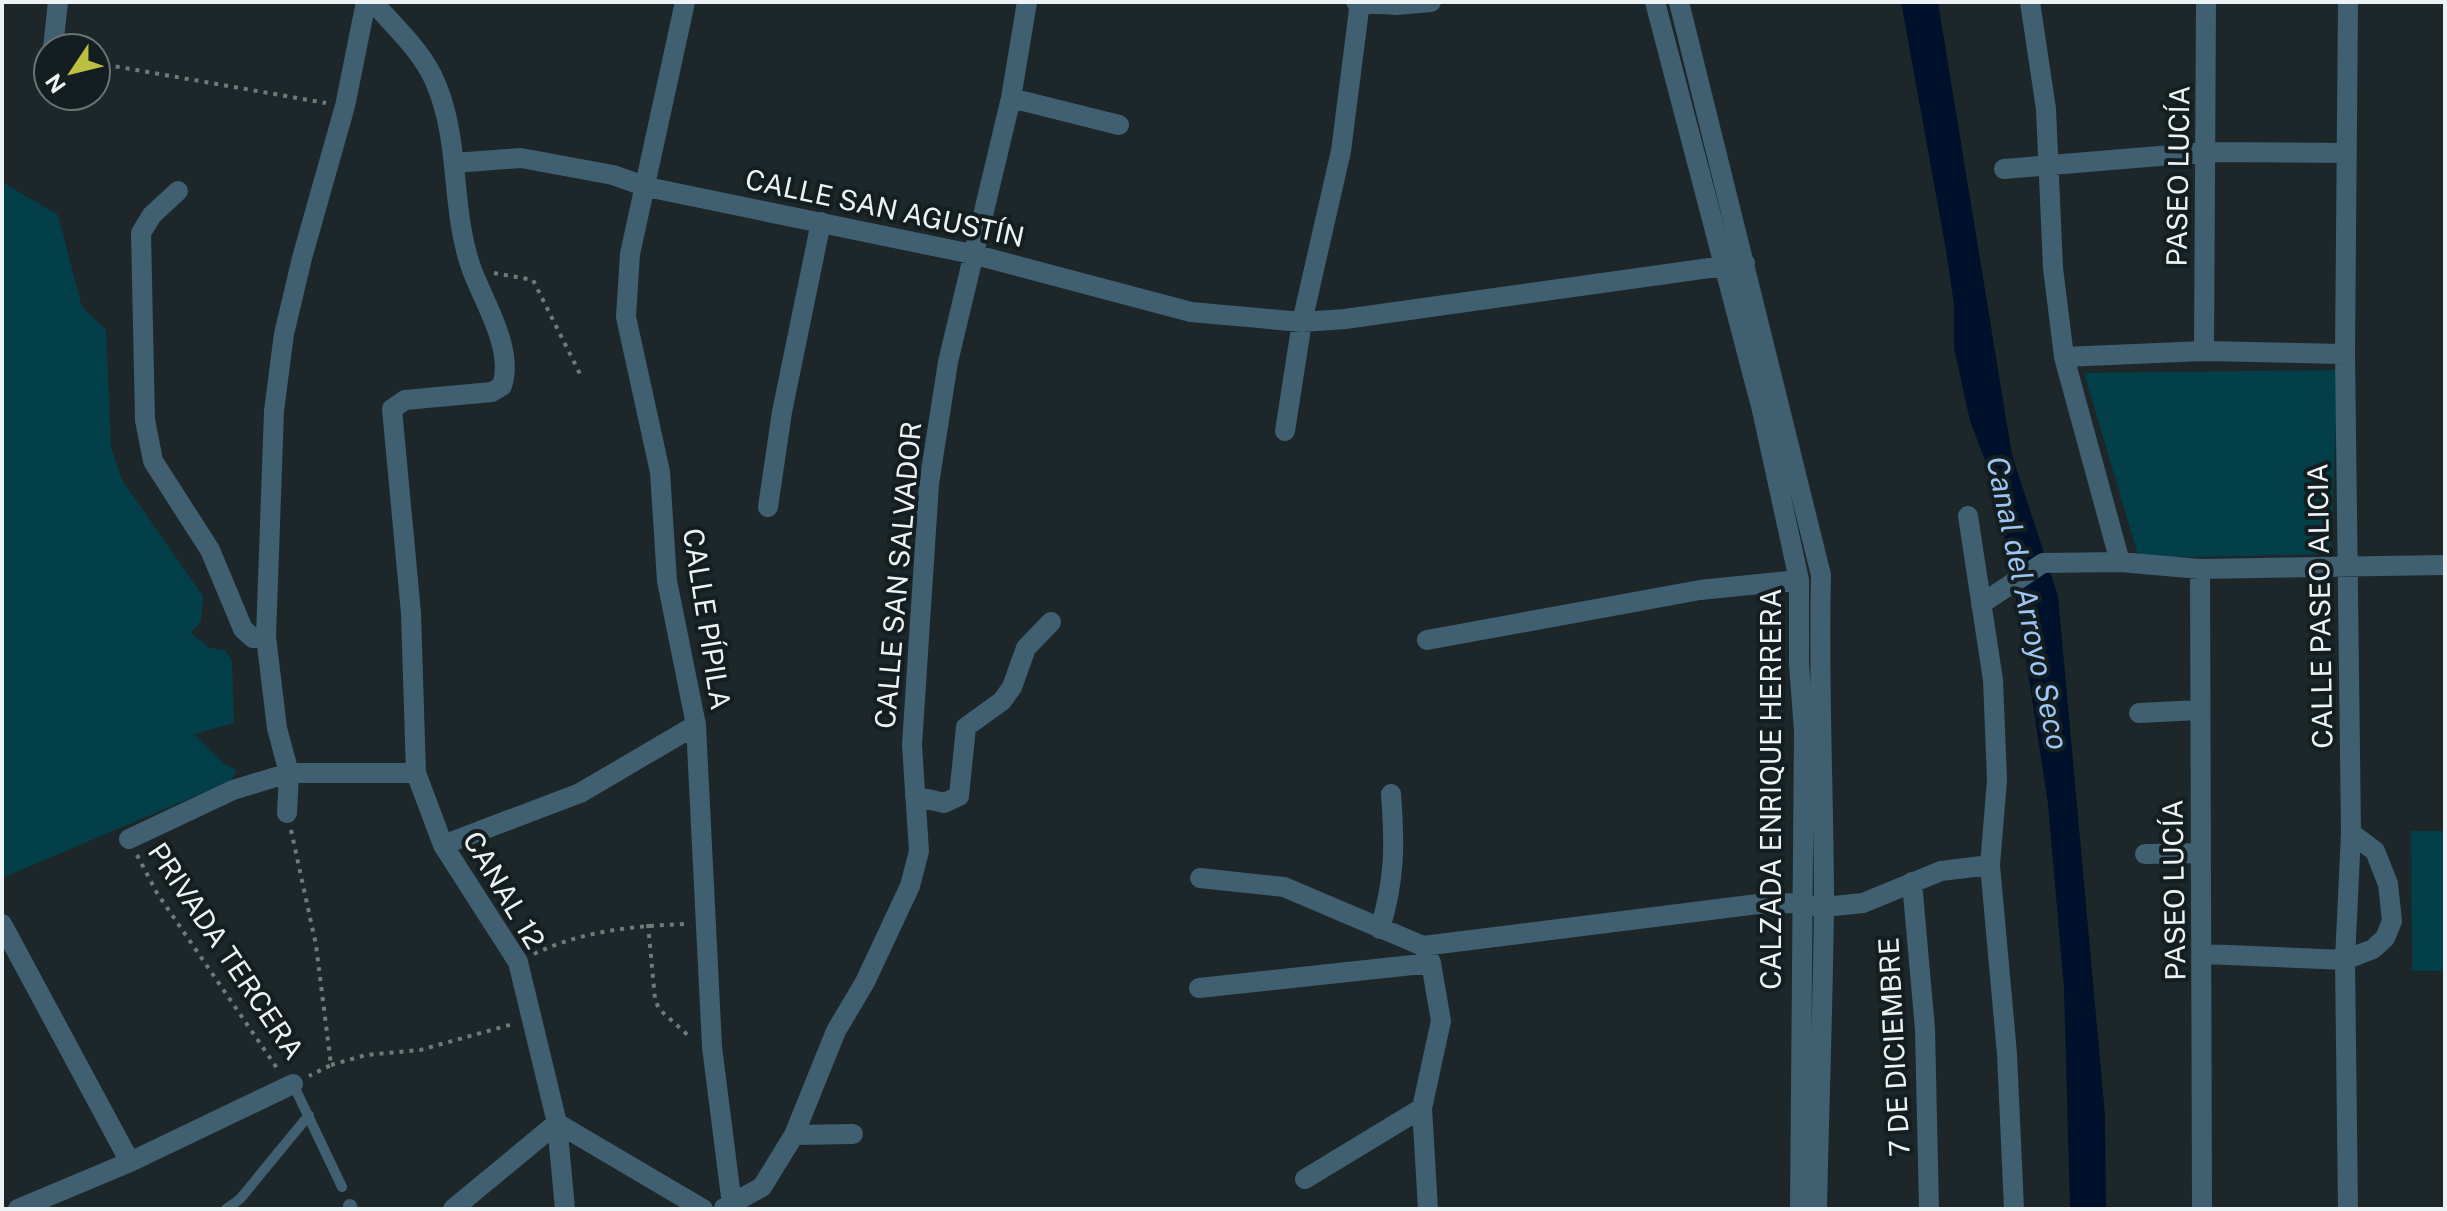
<svg xmlns="http://www.w3.org/2000/svg" width="2447" height="1211" viewBox="0 0 2447 1211" font-family="'Public Sans',sans-serif">
<rect width="100%" height="100%" fill="#1d2729"/>
<path fill="#033f48" d="M2 182 58 215 82 307 106 330 111 447 122 480 203 596 201 621 191 633 210 648 225 650 232 661 234 723 194 734 224 764 237 770 231 781 2 878Z
M2338 370 2331 554 2139 558 2084 373Z
M2411 831H2445V971H2412Z"/>
<path fill="#00112b" d="M1901 2H1938L2012 455 2058 596 2105 1114 2106 1209H2070L2064 989 2048 804 2019 613 1994 484 1970 421 1954 348V305L1946 250Z"/>
<g fill="none" stroke-linecap="round" stroke-linejoin="round">
<path stroke="#717a7b" stroke-width="4" stroke-dasharray="4 6" stroke-linecap="butt" d="M96 63 326 103
M494 273 533 280 581 376
M291 830 316 945 331 1065 309 1076
M137 855 157 893 277 1068
M648 924 655 999 659 1009 691 1038
M534 954C582 931 632 926 685 924
M331 1065 366 1055 420 1050 513 1024"/>
<path stroke="#405f70" stroke-width="10" d="M293 1084 342 1187
M226 1209 240 1199 309 1115"/>
<path stroke="#405f70" stroke-width="14" d="M350 1206 351 1209"/>
<path stroke="#405f70" stroke-width="20" d="M373 2C395 27 424 53 436 84 461 143 450 210 472 270 485 305 514 349 502 386L492 392 405 400 392 409 411 613 416 773
M685 2 630 254 626 317 660 472 667 581 696 725 712 1047 732 1205
M1356 2 1396 5 1431 2
M1655 2 1762 410 1799 580V664L1804 731 1800 1209
M1679 2 1821 575C1818 685 1824 794 1824 904 1823 1006 1819 1107 1817 1209
M2030 2 2046 109 2053 268 2064 357 2120 562
M53 48 58 2
M1011 98 1119 125
M454 163 521 158 613 175 647 187 972 254 1191 312 1302 322 1345 319 1745 263
M2004 169 2207 152 2346 153
M178 191 152 215 141 233 145 420 153 461 210 550 243 629 253 638 266 637
M2204 351 2206 2
M2064 357 2204 351 2345 354
M1285 431 1302 322 1341 151 1360 2
M768 507 782 412 821 222
M1968 516 1993 680 1997 780 1990 865 2007 1054 2014 1209
M2200 569 2202 1209
M1981 604 2043 563 2120 562 2200 569 2445 565
M1427 640 1700 590 1799 580
M2139 713 2199 710
M915 796 944 803 959 796 966 727 1002 701 1012 687 1026 648 1051 622
M287 813 289 773 277 728 266 637 274 411 284 334 302 258 345 106 366 2
M129 839 233 790 289 773H416L443 845 518 962 557 1123 565 1209
M443 845 580 793 696 725
M2145 854 2201 853
M1200 878 1284 887 1423 946 1758 904 1800 903 1824 907 1863 903 1941 871 1990 865
M1912 882 1925 1029 1929 1209
M2 924 130 1162
M1380 929C1395 879 1395 845 1391 794
M1423 946 1431 963 1441 1021 1422 1108 1428 1209
M2204 954 2345 960 2373 949 2385 938 2392 921 2388 884 2375 851 2351 833
M1199 988 1431 963
M794 1135 836 1031 865 982 910 886 919 851 912 745 929 484 948 362 1011 98 1027 2
M1305 1179 1422 1108
M724 1208 762 1187 794 1135 853 1134
M18 1209 130 1162 293 1084
M453 1209 557 1123 703 1209
M2348 1209 2345 960 2351 833 2345 354 2348 2"/>
</g>
<g text-anchor="middle" stroke-width="8" stroke-linejoin="round" paint-order="stroke">
<g font-size="28" fill="#edf3f4" stroke="#141d1f">
<text transform="translate(2178 176) rotate(-89)" y="10">PASEO LUCÍA</text>
<text transform="translate(885 208) rotate(12)" y="10">CALLE SAN AGUSTÍN</text>
<text transform="translate(898 575) rotate(-85)" y="10">CALLE SAN SALVADOR</text>
<text transform="translate(2320 606) rotate(-91)" y="10">CALLE PASEO ALICIA</text>
<text transform="translate(707 619) rotate(81)" y="10">CALLE PÍPILA</text>
<text transform="translate(1771 789) rotate(-90)" y="10">CALZADA ENRIQUE HERRERA</text>
<text transform="translate(504 890) rotate(59)" y="10">CANAL 12</text>
<text transform="translate(2174 890) rotate(-91)" y="10">PASEO LUCÍA</text>
<text transform="translate(226 951) rotate(56)" y="10">PRIVADA TERCERA</text>
<text transform="translate(1894 1047) rotate(-93)" y="10">7 DE DICIEMBRE</text>
</g>
<g font-size="30" font-style="italic" fill="#9dc6f4" stroke="#141d1f">
<text transform="translate(2027 603) rotate(78)" y="10">Canal del Arroyo Seco</text>
</g>
</g>
<rect width="2447" height="1211" fill="none" stroke="#edf3f4" stroke-width="8"/>
<g transform="translate(72 72) rotate(235)"><circle r="38" fill="#141d1f" stroke="#6b7374" stroke-width="2"/>
<path d="M0-6L14 30L0 20L-14 30Z" fill="#bdbf43"/>
<text y="-12" font-size="22" font-weight="bold" text-anchor="middle" fill="#edf3f4">N</text>
</g>
</svg>
